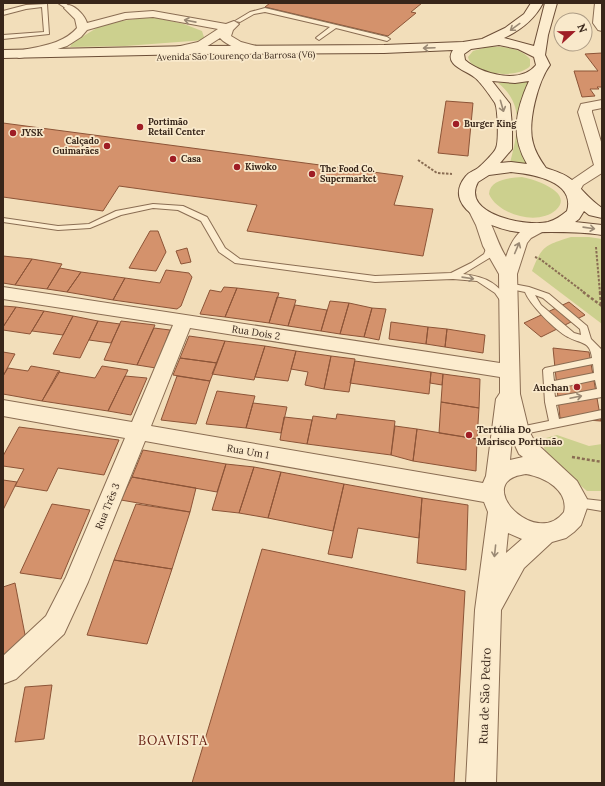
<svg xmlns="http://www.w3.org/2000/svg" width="605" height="786" viewBox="0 0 605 786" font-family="Lora,serif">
<rect width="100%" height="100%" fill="#f2deba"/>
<path fill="#ccd08e" d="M152 17 184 24 202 31 205 40 125 46 70 47 72 43 105 23Z
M487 47C501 46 520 47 530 59V66C519 79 472 76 468 57L473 51Z
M529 79 522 99 519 149 527 163H510C517 134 526 105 498 83H522Z
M522 177C533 179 575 192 556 210 538 226 498 215 489 194 490 179 510 178 522 177Z
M571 237H589L602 239V324L532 271C542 245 546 245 571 237Z
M557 435 589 446 602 444V491H587L554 463 544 448 546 438Z"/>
<path fill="#d4926c" stroke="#8c5437" d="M270 3H422L411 12 416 13 388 36 265 7Z
M602 53V87H597L599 89H590L595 96 582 97 574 71H598L585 54Z
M446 101 473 103 468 156 438 153Z
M3 123 403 176 394 205 433 209 423 256 247 231 257 205 119 186 103 211 3 197Z
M150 231H158L166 252 156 271 129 268Z
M187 248 191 262 181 264 176 251Z
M3 256 32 259 15 285 3 283Z
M32 259 62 264 47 289 15 285Z
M60 268 81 272 67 292 47 289Z
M166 270 189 273 192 277 181 306 177 309 113 300 125 278 160 283Z
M81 272 125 278 113 300 67 292Z
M224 287 237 288 225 317 200 314 210 290 221 292Z
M237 288 279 293 269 323 225 317Z
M277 297 296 300 288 326 269 323Z
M330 301 349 303 340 334 321 331Z
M569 302 585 315 541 337 524 323Z
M349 303 372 308 364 337 340 334Z
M295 305 327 310 321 331 288 326Z
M3 306 16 307 3 327Z
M16 307 44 311 30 334 3 330V327Z
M372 308 386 309 379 340 364 337Z
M44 311 73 316 63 335 32 331Z
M73 316 98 321 80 358 53 354Z
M98 321 120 324 111 343 89 340Z
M121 321 155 325 137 365 104 360Z
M391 322 428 327 426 344 389 339Z
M428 327 447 329 445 347 426 344Z
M154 328 170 330 156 368 137 365Z
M447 329 485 335 483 353 445 347Z
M189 336 225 341 217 363 180 358Z
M225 341 265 346 254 380 212 374Z
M265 346 296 351 288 381 255 377Z
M553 348 589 352 601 421 560 418Z
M296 351 331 356 324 389 305 385 308 372 291 369Z
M3 352 15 354 3 376Z
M331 356 355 359 349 392 324 389Z
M180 358 217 363 210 381 173 375Z
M355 361 431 372 429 394 350 383Z
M31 366 60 371 42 401 3 394V376L8 368 28 371Z
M102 366 128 370 108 411 42 401 58 372 95 378Z
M431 372 443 374 442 385 430 383Z
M443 374 480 379 479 408 441 402Z
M125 376 147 378 131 415 108 411Z
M177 376 210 381 196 424 161 420Z
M217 391 255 396 246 428 206 424Z
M441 402 479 408 477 439 439 433Z
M253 403 287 407 281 433 246 428Z
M337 414 395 421 391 455 307 444 313 416 336 419Z
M284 417 312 420 307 444 280 440Z
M395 426 417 429 413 461 391 455Z
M19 427 119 440 104 475 58 468 47 491 15 486 24 469 3 466V456Z
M417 429 477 439 476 471 413 461Z
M143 450 226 464 217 492 132 477Z
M226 464 254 467 239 513 212 510Z
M254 467 281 472 268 518 239 513Z
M281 472 344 484 333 531 268 518Z
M132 477 196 488 190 512 121 500Z
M3 480 17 482 3 510Z
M344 484 422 498 419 538 358 528 352 558 328 554Z
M422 498 468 505 466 570 417 563Z
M52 504 90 510 61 579 20 573Z
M136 504 190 512 172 569 114 560Z
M262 549 465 591 454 783H192Z
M114 560 172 569 147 644 87 635Z
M15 583 27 645 3 655V587Z
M52 685 44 739 15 742 25 687Z"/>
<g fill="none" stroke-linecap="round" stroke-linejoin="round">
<defs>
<path id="service" d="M58 3H65L72 8 67 9Z
M47 4 49 34 3 39V35L44 32 42 7 26 9 3 15V11L26 5Z
M265 8 387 37 390 39 387 41 336 28 319 40 316 38 317 37 330 27 265 12 254 14 240 22 235 21 250 12Z
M153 204 183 206 207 217 225 248 240 259 375 276 451 273 471 263 484 254 488 244H494L495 246 491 257 463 274C487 277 498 283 511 304L507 307 504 306 495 293 477 281 453 279 375 282 235 263 219 252 201 221 178 210 153 208 121 215 90 228 58 230 3 222V218L58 226 89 224 116 211Z
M508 283 529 287 549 294 587 326 591 339 601 349 602 397 556 405 559 419 602 410V418L519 435 515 434 514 431 515 428 549 421 545 402 543 370 545 368 592 358C590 340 580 344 568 337 556 331 530 305 525 292L505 288 504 286 505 284ZM535 295 543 298 580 329 581 335 574 333 541 305ZM593 364 594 373 554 381 553 372ZM595 380 597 389 555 397 554 389Z
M576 498 602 501V511L572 506 570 503 572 500Z"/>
<path id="minor" d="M595 3H602V31L598 30 593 23Z
M69 5C77 7 85 16 87 23L125 13 153 11 226 24 234 21 239 24 233 30 231 36 241 42 264 48 266 50 264 52C252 55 228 47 220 38L206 47 171 54 167 53 165 51 167 49 198 42 218 29 153 17 126 19 87 30 81 37 67 46 45 53 19 58 15 56 13 54 15 52C37 46 61 46 77 28L75 19 64 8Z
M602 100V108L592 110V112L602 145V173L583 185 578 194 573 196 568 194 565 191 572 180 594 165 578 112 581 104Z
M477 206 482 208C493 223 496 241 506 257 511 241 522 221 542 226L544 229 542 232 531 238 527 243 517 274 520 394 529 431 535 442 577 481 587 499V508L581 525 574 532 566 538 552 542 524 568 501 610 496 783H466L475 610 488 512 484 502 145 441 88 582 64 634 16 679 3 684V656L46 616 66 577 125 438 3 416V400L132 422 173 325 3 299V287L500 363 499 274 483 246 476 225 469 211 472 208ZM190 328 500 377V393L496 399 486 476 483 483 151 426ZM512 439 519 454 523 457 510 460ZM526 474C544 477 569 490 564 512 537 547 481 491 514 477 518 475 522 475 526 474ZM508 533 522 539 506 553Z"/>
<path id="secondary" d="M531 3H543C534 20 521 30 504 38L534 46 545 3H557L548 35 545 55 550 65C538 81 527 123 533 143 535 152 541 161 546 168 555 171 565 174 572 180 582 189 590 200 602 208V218L589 215 584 211 579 219 575 222 602 225V235C585 232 568 232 551 232 536 232 527 234 512 231 488 227 441 206 466 176 469 172 474 171 478 168 481 166 495 152 496 148 499 142 498 109 495 103 491 97 480 81 474 77 467 71 443 65 453 50L384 53 194 54 3 58V50L194 46 384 45 463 42 482 39 505 28 524 14ZM499 45 518 49 534 57 536 65C520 85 481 74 465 60L464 54 471 49ZM492 81 515 83 529 81C516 110 510 135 527 164L511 162 500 163 512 149V126L510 104ZM511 172C532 174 576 181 567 211 561 216 555 220 548 222 528 227 460 215 478 182L489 175Z"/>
</defs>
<use href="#service" stroke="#8a6d53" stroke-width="2"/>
<use href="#minor" stroke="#8a6d53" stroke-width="2"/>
<use href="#secondary" stroke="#6c4e37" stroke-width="2"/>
<path stroke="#8a6d53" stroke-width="2" stroke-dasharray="2.5 1.5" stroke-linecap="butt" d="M418 160 437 173 452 174
M596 247 600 293
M535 257 540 259 585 293"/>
<path stroke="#8a6d53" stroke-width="2.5" stroke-dasharray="3 2" stroke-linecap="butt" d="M583 292 602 306
M600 292 601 305
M572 457 602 462"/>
<use href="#service" fill="#fcecce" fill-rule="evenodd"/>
<use href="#minor" fill="#fcecce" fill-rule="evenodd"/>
<use href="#secondary" fill="#fcecce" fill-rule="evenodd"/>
</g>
<defs><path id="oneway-shaft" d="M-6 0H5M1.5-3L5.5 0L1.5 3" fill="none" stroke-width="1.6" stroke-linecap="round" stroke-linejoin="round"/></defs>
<g stroke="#9a8974">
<use href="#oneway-shaft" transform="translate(190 21) rotate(-169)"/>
<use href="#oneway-shaft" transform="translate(515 27) rotate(144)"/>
<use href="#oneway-shaft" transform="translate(429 48) rotate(178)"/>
<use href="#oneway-shaft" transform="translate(502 106) rotate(74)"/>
<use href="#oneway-shaft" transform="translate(589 228) rotate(8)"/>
<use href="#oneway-shaft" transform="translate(517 248) rotate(-67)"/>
<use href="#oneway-shaft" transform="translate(468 278) rotate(8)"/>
<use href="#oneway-shaft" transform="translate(576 397) rotate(-12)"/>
<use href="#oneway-shaft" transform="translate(495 551) rotate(96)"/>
</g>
<g fill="#9f1d25" stroke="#f9e9cb" stroke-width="1.5">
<circle cx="456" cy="124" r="4"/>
<circle cx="140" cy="127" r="4"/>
<circle cx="13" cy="133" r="4"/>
<circle cx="107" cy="146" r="4"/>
<circle cx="173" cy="159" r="4"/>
<circle cx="237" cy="167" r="4"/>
<circle cx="312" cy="174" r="4"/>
<circle cx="577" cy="387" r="4"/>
<circle cx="469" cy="435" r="4"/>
</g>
<g text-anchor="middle" stroke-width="3.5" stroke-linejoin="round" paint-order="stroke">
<g font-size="9" fill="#38261a" stroke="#f9e9cb">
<text transform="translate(236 56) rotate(-1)" y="3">Avenida São Lourenço da Barrosa (V6)</text>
</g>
<g font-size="9" font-weight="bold" fill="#38261a" stroke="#f9e9cb" text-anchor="start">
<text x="148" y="125">Portimão<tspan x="148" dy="10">Retail Center</tspan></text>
<text x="464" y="127">Burger King</text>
<text x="21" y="136">JYSK</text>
<text x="99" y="144" text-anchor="end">Calçado<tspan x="99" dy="10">Guimarães</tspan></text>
<text x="181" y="162">Casa</text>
<text x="245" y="170">Kiwoko</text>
<text x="320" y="172">The Food Co.<tspan x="320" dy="10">Supermarket</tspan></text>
</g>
<g font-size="10" fill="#38261a" stroke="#f9e9cb">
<text transform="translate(256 332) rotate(9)" y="4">Rua Dois 2</text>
<text transform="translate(248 451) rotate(10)" y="4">Rua Um 1</text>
<text transform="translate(107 506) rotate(-68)" y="4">Rua Três 3</text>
</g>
<g font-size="10" font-weight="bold" fill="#38261a" stroke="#f9e9cb" text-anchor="end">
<text x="569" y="391">Auchan</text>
<text x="477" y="433" text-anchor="start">Tertúlia Do<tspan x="477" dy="12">Marisco Portimão</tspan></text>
</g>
<g font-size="12" fill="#38261a" stroke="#f9e9cb">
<text transform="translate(485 696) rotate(-88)" y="4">Rua de São Pedro</text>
</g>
<g font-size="13" letter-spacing="1" fill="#682215" stroke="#f9e9cb">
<text x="173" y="745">BOAVISTA</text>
</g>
</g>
<rect width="605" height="786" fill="none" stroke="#38261a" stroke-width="8"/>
<g transform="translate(573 32) rotate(68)"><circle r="19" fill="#f9e9cb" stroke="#ac9b84"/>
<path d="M0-3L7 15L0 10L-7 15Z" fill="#9f1d25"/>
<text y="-6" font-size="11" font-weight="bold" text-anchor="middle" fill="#38261a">N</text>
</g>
</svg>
